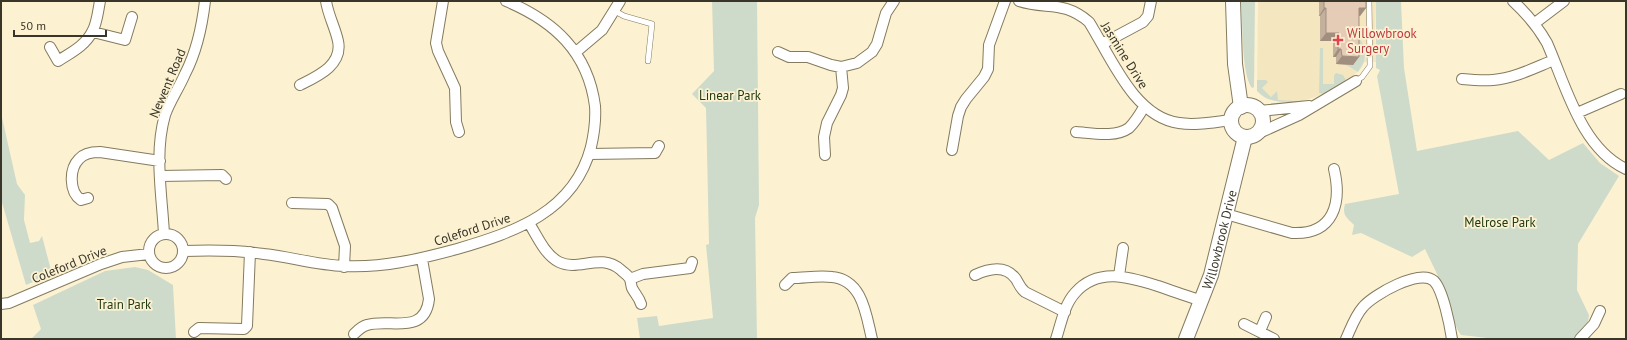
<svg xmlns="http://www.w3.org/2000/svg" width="1627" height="340" viewBox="0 0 1627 340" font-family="'PT Sans',sans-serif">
<rect width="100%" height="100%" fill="#fcf2d2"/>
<path fill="#f4e7c0" d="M1258 1H1376L1375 37 1377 62H1364L1362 67 1353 76 1324 94 1299 102H1280L1267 99 1257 91Z"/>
<path fill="#cfdbca" d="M712 1H757L759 205 755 218 757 339H640L637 318 657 316 659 326 713 318 706 245 709 244 706 108 692 94 714 71Z
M1241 1H1255L1254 87 1252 88C1241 74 1243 21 1241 1Z
M1376 1H1401L1404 68 1417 151 1518 131 1549 160 1583 143 1600 163 1619 176 1578 244 1577 290 1589 315 1588 322 1574 338 1496 339 1461 335C1452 324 1452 307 1446 294 1440 279 1432 264 1425 249L1412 257 1361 233 1352 235 1354 225C1346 217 1342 215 1345 204L1399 194 1377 76 1380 70 1376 68Z
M1320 16H1359L1358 36 1366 49 1364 62 1358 72 1348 66 1343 64 1353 65 1320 23Z
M1320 48H1323V84H1334V75L1336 73 1343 75 1346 80 1324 94 1319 93Z
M1257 80H1266L1268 82 1262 88 1271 97 1277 91 1278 100 1296 101V102C1282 102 1268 103 1257 91Z
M1 113 17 184 25 195 24 220 30 243 39 241 42 236 52 274 26 285 1 199Z
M135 267 148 270 173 285 176 339H31L41 329 33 305 105 271Z"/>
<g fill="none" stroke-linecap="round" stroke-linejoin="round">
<defs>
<path id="lane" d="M613 10 624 16 652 24 648 61
M1356 81 1362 77 1370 66 1369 1"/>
<path id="street" d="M443 1 436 43 438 51 455 88 456 122 459 132
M1019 1C1047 10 1063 0 1089 22 1111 57 1134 117 1179 123 1196 126 1214 122 1231 120
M1513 1C1527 14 1538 27 1547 43 1566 86 1581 148 1626 169
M1535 23 1564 1
M93 32 125 40 132 17
M1102 44 1143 22 1148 16 1151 1
M50 47 58 61C70 53 85 46 92 32 97 24 98 11 100 1
M576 52 602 30 620 1
M778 52 789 57H808L831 65 841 67 857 63 872 52 877 44 886 13 894 1
M1462 79C1472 80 1483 81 1493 80 1515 78 1534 68 1554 60
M300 85C318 76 343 65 338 41 335 27 328 15 326 1
M1259 111 1309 106
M1577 113 1621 94
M1076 132C1092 133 1115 138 1129 128 1135 122 1140 114 1144 107
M1259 133 1299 115 1356 81
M952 150 958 116 961 107 966 99 984 77 988 69 989 45 1005 1
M589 154 655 153 659 146
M825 155 824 137 827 123 841 95 843 88 841 67
M160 176 222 175 226 179
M88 198 81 200C69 192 69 169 79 159 84 153 93 152 100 152L160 161
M292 203 328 204 332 208 345 246 344 267
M1226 214 1292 233C1334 235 1342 203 1334 169
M529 223C537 236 545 255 559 262 579 272 600 252 621 270 624 273 628 275 630 279 631 282 631 285 632 288 635 294 639 297 641 304
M149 251a17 17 0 1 1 34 0a17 17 0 1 1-34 0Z
M164 234C162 195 154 153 165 115 170 101 179 88 185 74 197 51 202 27 205 1
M184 251C211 250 237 250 264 254 291 257 317 265 344 266 383 268 420 259 457 249 515 232 574 212 591 147 594 134 596 120 595 106 588 52 554 21 506 1
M975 275C988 269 1005 264 1016 279 1019 284 1020 288 1025 292L1065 312
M1119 276 1123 248
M630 279 643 274 690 268 692 262
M785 285 792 278C805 278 819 275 832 277 863 280 866 315 872 339
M1 304 9 303 101 264 122 257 149 254
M1244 324 1274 339
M1260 331 1266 317
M194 332 199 328 244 329 247 326 250 252
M354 334C357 331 362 326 367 325 389 318 425 336 429 299L422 259
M1056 339C1061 324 1064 305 1075 293 1098 267 1129 277 1158 286 1172 291 1187 296 1202 301
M1346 339C1351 328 1355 316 1363 307 1373 295 1420 268 1434 281 1443 290 1450 326 1452 339
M1580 339 1594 324 1600 311"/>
<g id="secondary">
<path d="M1233 1 1235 64 1241 107"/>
<circle cx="1247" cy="121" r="16"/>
<path id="s1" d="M1186 339 1211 275 1245 137"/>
</g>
</defs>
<use href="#lane" stroke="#847a5e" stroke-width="6"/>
<use href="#street" stroke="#847a5e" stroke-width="12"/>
<use href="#secondary" stroke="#847a5e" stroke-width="16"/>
<use href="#lane" stroke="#fff" stroke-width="5"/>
<use href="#street" stroke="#fff" stroke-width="10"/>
<use href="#secondary" stroke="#fff" stroke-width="14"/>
</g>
<path fill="#c5af9d" d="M1319 1H1366V8L1360 16H1359V57L1353 65 1336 64V57H1333V41H1320V16H1319Z"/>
<path fill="#a08f7f" d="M1324 8H1326L1320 16H1319Z
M1359 8H1366L1360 16H1354Z
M1326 33H1339L1333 41H1320Z
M1338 49H1341L1336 57H1333Z
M1342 56 1359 57 1353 65 1336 64Z"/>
<path fill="#e5ccb6" stroke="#a08f7f" d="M1324 1H1366V8H1359V57L1342 56 1341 49H1338L1339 33H1326V8H1324Z"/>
<path fill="#e0444e" stroke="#fcf2d2" stroke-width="1.5" d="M1336 34h4v4h4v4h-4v4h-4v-4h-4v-4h4z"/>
<g text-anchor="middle" stroke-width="3.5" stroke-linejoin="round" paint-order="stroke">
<g font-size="13" fill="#be3a42" stroke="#fcf2d2" text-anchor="start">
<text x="1347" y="38">Willowbrook<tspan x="1347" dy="15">Surgery</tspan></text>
</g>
<g font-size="13" fill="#393529" stroke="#fcf2d2">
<text transform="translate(1125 55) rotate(58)" y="5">Jasmine Drive</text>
<text transform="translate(167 83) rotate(-67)" y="5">Newent Road</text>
<text transform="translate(472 229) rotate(-18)" y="5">Coleford Drive</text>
<text dy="5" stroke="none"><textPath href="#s1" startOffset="105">Willowbrook Drive</textPath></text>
<text transform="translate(69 264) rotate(-22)" y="5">Coleford Drive</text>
</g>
<g font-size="13" fill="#213c15" stroke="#fcf2d2">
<text x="730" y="100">Linear Park</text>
<text x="1500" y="227">Melrose Park</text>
<text x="124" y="309">Train Park</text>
</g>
</g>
<rect width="1627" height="340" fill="none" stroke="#393529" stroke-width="4"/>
<path d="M14 30v6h92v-6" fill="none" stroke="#393529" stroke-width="2"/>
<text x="20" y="30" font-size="12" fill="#393529" stroke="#fcf2d2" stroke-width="3" paint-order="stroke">50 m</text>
</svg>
